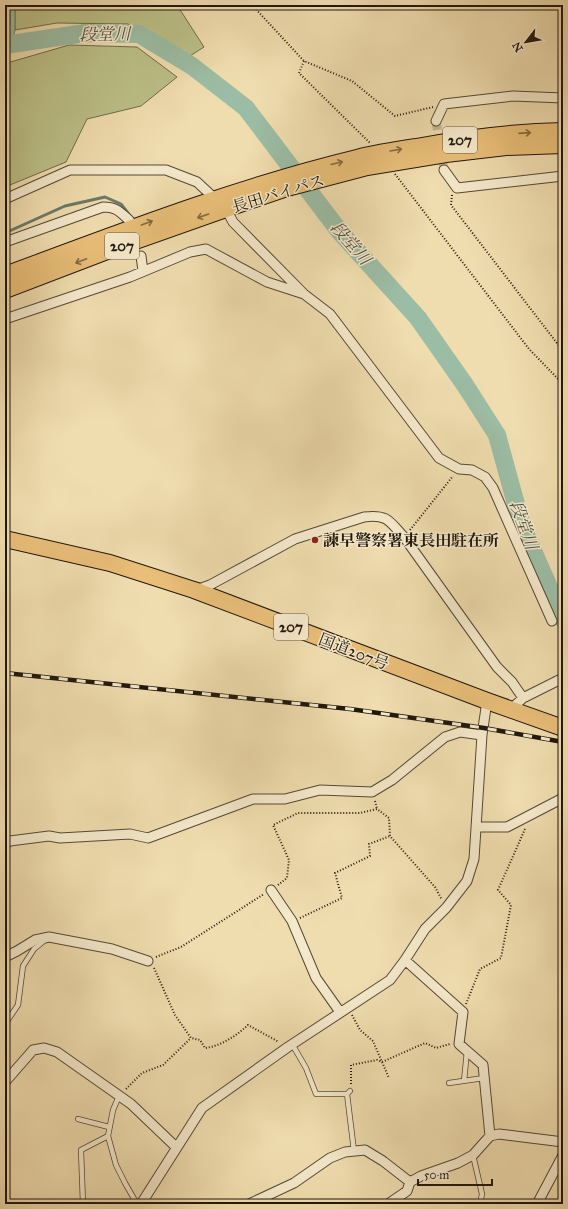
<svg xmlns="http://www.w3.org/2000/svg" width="568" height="1209" viewBox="0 0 568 1209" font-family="'IM FELL Great Primer','Noto Serif JP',serif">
<rect width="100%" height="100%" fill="#f0ddaf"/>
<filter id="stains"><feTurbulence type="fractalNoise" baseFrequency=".005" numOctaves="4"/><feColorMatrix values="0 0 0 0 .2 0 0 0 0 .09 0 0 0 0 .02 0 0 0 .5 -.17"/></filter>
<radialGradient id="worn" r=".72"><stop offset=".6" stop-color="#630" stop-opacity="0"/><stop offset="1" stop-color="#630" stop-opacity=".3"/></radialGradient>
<path fill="#bcc088" stroke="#6e6c4a" d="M15 5H177L204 47 190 56 128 24 57 23 15 30Z
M69 45 137 47 177 77 141 106 87 119 66 162 5 187V66L7 63Z"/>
<path fill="#9cbda5" stroke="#6a7b68" d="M5 5H15V30L7 63 5 66Z"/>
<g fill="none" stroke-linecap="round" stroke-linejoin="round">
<path stroke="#6a7b68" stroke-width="3" d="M5 233 65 206 105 197 121 204 131 217
M5 509 8 534
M5 615 8 545"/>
<path stroke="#9cbda5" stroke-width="18" d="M5 45 85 33 139 34 192 66 246 108 340 232 418 318 465 385 497 435 522 526 563 619"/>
<path stroke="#c6b58e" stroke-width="9" stroke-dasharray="9 4.5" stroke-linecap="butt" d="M436 121 444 170"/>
<defs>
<path id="lane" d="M5 1024 18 1005 23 966 34 949 45 940
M292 1044 306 1068 316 1094H347
M464 1081 467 1051
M449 1083 484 1078
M350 1091 347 1094 354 1151
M119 1096 113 1110 108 1136 116 1165 125 1183 137 1204
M78 1119 109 1127
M473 1155 482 1194 480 1204
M83 1204 81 1150 108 1136"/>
<path id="street" d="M436 121 444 104 513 96 563 98
M444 170 457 188 563 176
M5 199 70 170H166L197 182 226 209 233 222 303 293
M5 242 103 207C117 207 120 212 130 221
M141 256 143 271
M5 319 130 277 190 252 206 249 267 282 304 294 330 314 439 458 459 469 472 470 485 477 493 488 552 621
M196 590 210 585 295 539 364 517C388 514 389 521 404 537L497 667 512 682 523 698
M510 710 523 698 563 678
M476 827H507L563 798
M5 844 10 841 49 836 60 838 130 834 148 838 253 799H285L320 790 372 792 392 780 445 737 460 732 482 735
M271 890 292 921 316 978 340 1012
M5 957 17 951 35 940 49 937 112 949 148 961
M405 960 463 1012 459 1044 483 1065 490 1136
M5 1082 33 1050 44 1048 57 1052 131 1104 176 1147
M141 1204 202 1108 288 1047 390 980 405 960 425 929 446 908 467 881 474 859 482 735 487 701
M249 1204 294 1183 330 1158 345 1152 365 1150 383 1161 410 1182
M388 1204 407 1191 410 1182 421 1176 458 1163 473 1155 490 1136 499 1134 563 1142
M537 1204 563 1155"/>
<path id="highway" d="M5 275C121 232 237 187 357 158 376 153 396 150 416 147 465 138 514 132 563 131
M5 290 107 251 240 204 287 188 367 167 446 154 506 147 563 145
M5 539 110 563 194 590 487 701 563 728"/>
</defs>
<use href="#lane" stroke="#544835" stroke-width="6"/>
<use href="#street" stroke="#544835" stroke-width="11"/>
<use href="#highway" stroke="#20170c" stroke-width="18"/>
<path stroke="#20170c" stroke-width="2" stroke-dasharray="1 2" stroke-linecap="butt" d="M252 5 304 61 352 81 395 116 433 107
M304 61 299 73 370 143
M395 174 529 349 563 384
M452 195 451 205 563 351
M410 530 453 476
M375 801 377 809
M278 885 287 878 289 860 273 825 298 813H360L377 809 389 818 390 836 435 887 442 900
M300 918 342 898 335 873 370 856 369 844 390 836
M156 957 181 947 264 894
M154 968 175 1015 191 1038 200 1040 205 1048C221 1046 236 1036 248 1025L279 1042
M466 1004 480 969 501 958 511 905 498 890 525 829
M352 1015 360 1030 373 1041 389 1078
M351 1084V1065L377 1060 382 1062 425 1043 436 1048 450 1044
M126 1089 142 1073 163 1065 191 1038"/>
<use href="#lane" stroke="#f5e9cb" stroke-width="4.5"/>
<use href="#street" stroke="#f5e9cb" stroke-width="9"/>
<use href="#highway" stroke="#e8be78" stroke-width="16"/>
<defs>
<path id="rail" d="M5 673 350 709 484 728 563 742"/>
</defs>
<use href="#rail" stroke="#20170c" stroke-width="4.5"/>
<use href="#rail" stroke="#f5e9cb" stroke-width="3" stroke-dasharray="9" stroke-linecap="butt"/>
</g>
<defs><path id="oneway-shaft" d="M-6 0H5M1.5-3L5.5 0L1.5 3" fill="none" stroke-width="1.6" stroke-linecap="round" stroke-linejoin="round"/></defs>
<g stroke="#846a42">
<use href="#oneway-shaft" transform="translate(525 133) rotate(-4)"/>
<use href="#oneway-shaft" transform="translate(396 150) rotate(-10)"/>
<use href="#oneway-shaft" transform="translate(337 163) rotate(-14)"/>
<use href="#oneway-shaft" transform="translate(203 216) rotate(161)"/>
<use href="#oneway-shaft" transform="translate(147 223) rotate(-20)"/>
<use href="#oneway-shaft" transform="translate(81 261) rotate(159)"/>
</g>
<circle fill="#8f2418" stroke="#f5e9cb" stroke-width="1.5" cx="315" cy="540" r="4"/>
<g text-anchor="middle" stroke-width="3" stroke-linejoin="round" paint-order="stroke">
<g fill="#f5e9cb" stroke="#605645" stroke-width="1">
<rect x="443" y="127" width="34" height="26" rx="3"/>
<rect x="105" y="233" width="34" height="26" rx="3"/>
<rect x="274" y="614" width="34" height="26" rx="3"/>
</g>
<g font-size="15" font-weight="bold" fill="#20170c">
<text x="460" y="145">207</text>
<text x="122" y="251">207</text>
<text x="291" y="632">207</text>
</g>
<g font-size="16" fill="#20170c" stroke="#f5e9cb">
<text transform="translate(278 193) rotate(-17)" y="6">長田バイパス</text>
<text transform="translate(354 651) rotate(21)" y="6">国道207号</text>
</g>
<g font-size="16" font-weight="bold" fill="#20170c" stroke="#f5e9cb" text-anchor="start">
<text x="323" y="546">諫早警察署東長田駐在所</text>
</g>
<g font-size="17" font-style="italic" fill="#4b5142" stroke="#f5e9cb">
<text transform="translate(105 34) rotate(-1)" y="6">段堂川</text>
<text transform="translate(351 243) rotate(49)" y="6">段堂川</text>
<text transform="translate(524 525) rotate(70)" y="6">段堂川</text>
</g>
</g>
<rect width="568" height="1209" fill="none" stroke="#f0ddaf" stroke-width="20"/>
<rect x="6" y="6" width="556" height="1197" fill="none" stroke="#20170c" stroke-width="2"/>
<rect x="10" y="10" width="548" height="1189" fill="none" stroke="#20170c"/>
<g transform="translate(526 42) rotate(239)" stroke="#f5e9cb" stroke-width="3" paint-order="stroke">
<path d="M0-3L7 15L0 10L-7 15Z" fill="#20170c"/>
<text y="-6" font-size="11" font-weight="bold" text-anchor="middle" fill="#20170c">N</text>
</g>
<path d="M418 1179v6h74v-6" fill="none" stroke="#20170c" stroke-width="2"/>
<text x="424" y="1179" font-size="12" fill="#20170c" stroke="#f5e9cb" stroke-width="3" paint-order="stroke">50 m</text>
<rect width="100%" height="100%" filter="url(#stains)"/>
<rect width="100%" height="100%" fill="url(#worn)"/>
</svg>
